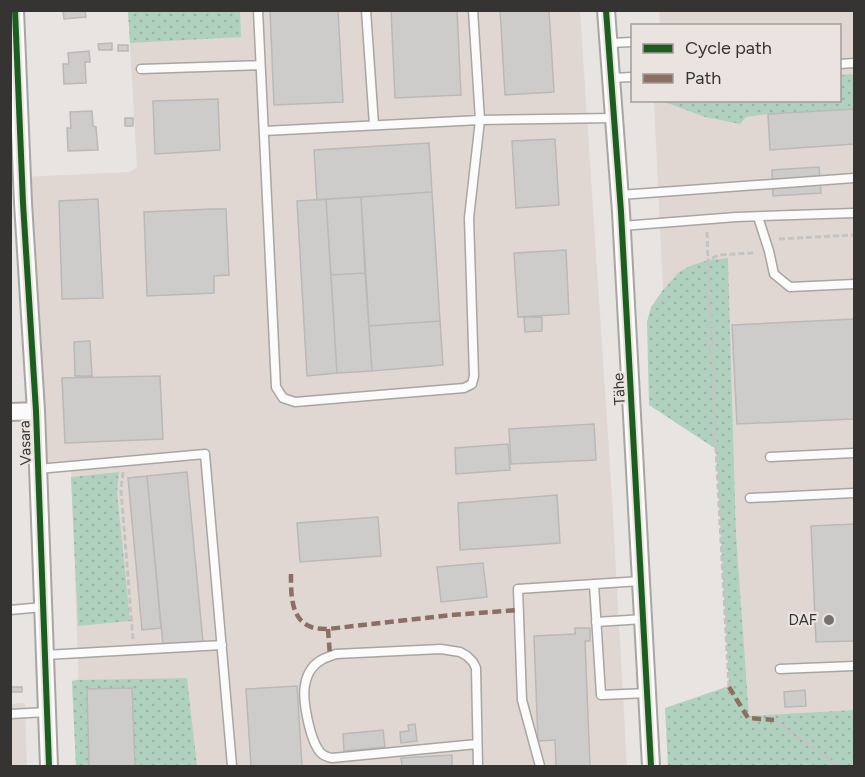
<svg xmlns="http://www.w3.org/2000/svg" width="865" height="777" viewBox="0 0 865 777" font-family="Figtree,sans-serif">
<defs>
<pattern id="grass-dots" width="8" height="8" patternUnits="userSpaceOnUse" patternTransform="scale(1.5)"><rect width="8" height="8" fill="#b1d1bf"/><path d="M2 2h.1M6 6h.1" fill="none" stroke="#99b4a5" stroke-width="1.8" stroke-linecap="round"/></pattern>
</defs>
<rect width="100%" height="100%" fill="#e7e4e2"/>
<path fill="#e0d7d2" d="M128 11H580L611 481 627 766H76L72 681 78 679V662L71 467 38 469 22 177 130 172 137 167Z
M659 11H854V710L749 717 736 534 728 259 708 260 679 272 663 290 654 101 840 100V26L660 25Z
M25 703 27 766H11V704Z"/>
<path fill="url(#grass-dots)" d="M128 11H240L241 37 130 43Z
M854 74V109L768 114 746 117 740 124 705 117 662 101 840 100V75Z
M728 258 736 534 749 716 854 710V766H668L665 708 729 686 716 449 649 405 647 322 651 307 663 290 679 272 690 266 708 260Z
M119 472 117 492 130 621 78 626 71 477Z
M187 678 197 766H76L72 681 78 680Z"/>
<path fill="#ceccca" stroke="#bbb8b7" stroke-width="1.5" d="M63 10H85L86 17 64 19Z
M270 10H338L343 102 274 105Z
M391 10H457L461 95 395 98Z
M500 10H549L554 92 505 95Z
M112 43V50H99L98 44Z
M118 45H128V51H118Z
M89 51 90 62H85L86 83 64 84 63 64H69L68 53Z
M218 99 220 150 155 154 153 101Z
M854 109V144L770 150 768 114Z
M92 111 93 126 96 127 98 150 68 151 67 128H71L70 112Z
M125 118H133V126H125Z
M555 139 559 205 516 208 512 141Z
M429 143 432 192 317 200 314 150Z
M819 167 821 193 773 196 772 170Z
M432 192 440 321 369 326 361 197Z
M361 197 365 273 331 275 326 199Z
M98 199 103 298 62 299 59 201Z
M326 199 337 373 307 376 297 201Z
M211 209H226L229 275 214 276V293L147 296 144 212Z
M566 250 569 314 518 317 514 253Z
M365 273 372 371 337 373 331 275Z
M524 317H542V331L525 332Z
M854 319V419L737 424 732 325Z
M440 321 443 365 372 371 369 326Z
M90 341 92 376H75L74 342Z
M160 376 163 439 65 443 62 378Z
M594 424 596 460 511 464 509 429Z
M508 444 510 470 456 474 455 448Z
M187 472 203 642 163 645 147 476Z
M147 476 161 628 142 630 128 478Z
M557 495 560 543 460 550 458 503Z
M378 517 381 556 300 562 297 523Z
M854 524V641L816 642 811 526Z
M483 563 487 597 441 602 437 567Z
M575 628H590V641H585L590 766H556L555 740 538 741 534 636 575 634Z
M297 686 302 766H251L246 689Z
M10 687H22V692H10Z
M132 688 135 766H89L87 689Z
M805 690 806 706 785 707 784 692Z
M415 724 417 741 401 743 400 732 409 731 408 725Z
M383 730 385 747 344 751 343 734Z
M452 755V766H402L401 758Z"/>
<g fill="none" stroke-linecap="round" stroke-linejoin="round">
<defs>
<path id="lane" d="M258 10 276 387 283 398 295 402 464 388 472 384 474 376 469 218 480 120 473 10
M366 10 374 125
M609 43 632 42
M840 64 854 63
M141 69 260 65
M611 78 632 77
M264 131 480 120 614 118
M620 195 854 178
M758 217 769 251 774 274 790 287 854 284
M622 226 736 217 854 213
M770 457 854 453
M38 469 205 454 232 766
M750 498 854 493
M594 584 601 695 648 693
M10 610 43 607
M596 622 644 619
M45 655 222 645
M780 669 854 666
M10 714 48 712
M477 744 332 758C327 757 323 756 320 752 310 740 302 700 305 685 306 679 309 672 312 668 318 660 327 657 336 654L441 649 460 652 467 656 473 662 476 668 478 766
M540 766 522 700 518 589 641 581"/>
<path id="street" d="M15 10 23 203 36 411 49 766
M606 10 621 212 651 766
M10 412 36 411"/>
</defs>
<use href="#lane" stroke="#a8a5a3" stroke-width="11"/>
<use href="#street" stroke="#a8a5a3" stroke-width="20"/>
<path stroke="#c4c3c2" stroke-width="3" stroke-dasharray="6 3" stroke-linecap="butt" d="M707 232 708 260
M779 239 854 235
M123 472 121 490 133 639
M729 687 716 449 708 260 719 255 752 253 755 251
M774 720 840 766"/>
<use href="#lane" stroke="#fbfbfb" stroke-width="8"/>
<use href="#street" stroke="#fbfbfb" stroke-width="16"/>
<path stroke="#8d6e63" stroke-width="4.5" stroke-dasharray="9 4.5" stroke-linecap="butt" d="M291 574C291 591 290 618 309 626 314 629 322 629 328 629L451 615 518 610
M328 629 330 656
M729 687 748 718 774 720"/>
<defs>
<path id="cycleway" d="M15 10 23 203 36 411 49 766
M606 10 621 212 651 766"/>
</defs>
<use href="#cycleway" stroke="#eae3df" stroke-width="10"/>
<use href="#cycleway" stroke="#1b5e20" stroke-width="6"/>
</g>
<circle fill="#747270" stroke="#eae3df" stroke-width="2" cx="829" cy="620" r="6"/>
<g text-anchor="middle" stroke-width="4.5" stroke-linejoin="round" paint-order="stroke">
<g font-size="15" fill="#363432" stroke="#eae3df">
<text transform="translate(619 389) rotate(-93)" y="5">Tähe</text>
<text transform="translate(25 443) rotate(-92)" y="5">Vasara</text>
</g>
<g font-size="15" fill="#363432" stroke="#eae3df" text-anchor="end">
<text x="817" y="625">DAF</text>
</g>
</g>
<rect width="865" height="777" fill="none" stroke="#363432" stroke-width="24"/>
<rect x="631" y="24" width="210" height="78" fill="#eae3df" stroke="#a29d9a" stroke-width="1.5"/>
<rect x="643" y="44" width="30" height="9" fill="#1b5e20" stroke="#a29d9a" stroke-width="1.5"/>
<text x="685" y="54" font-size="18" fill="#363432">Cycle path</text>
<rect x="643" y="74" width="30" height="9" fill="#8d6e63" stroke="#a29d9a" stroke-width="1.5"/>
<text x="685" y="84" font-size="18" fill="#363432">Path</text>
</svg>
